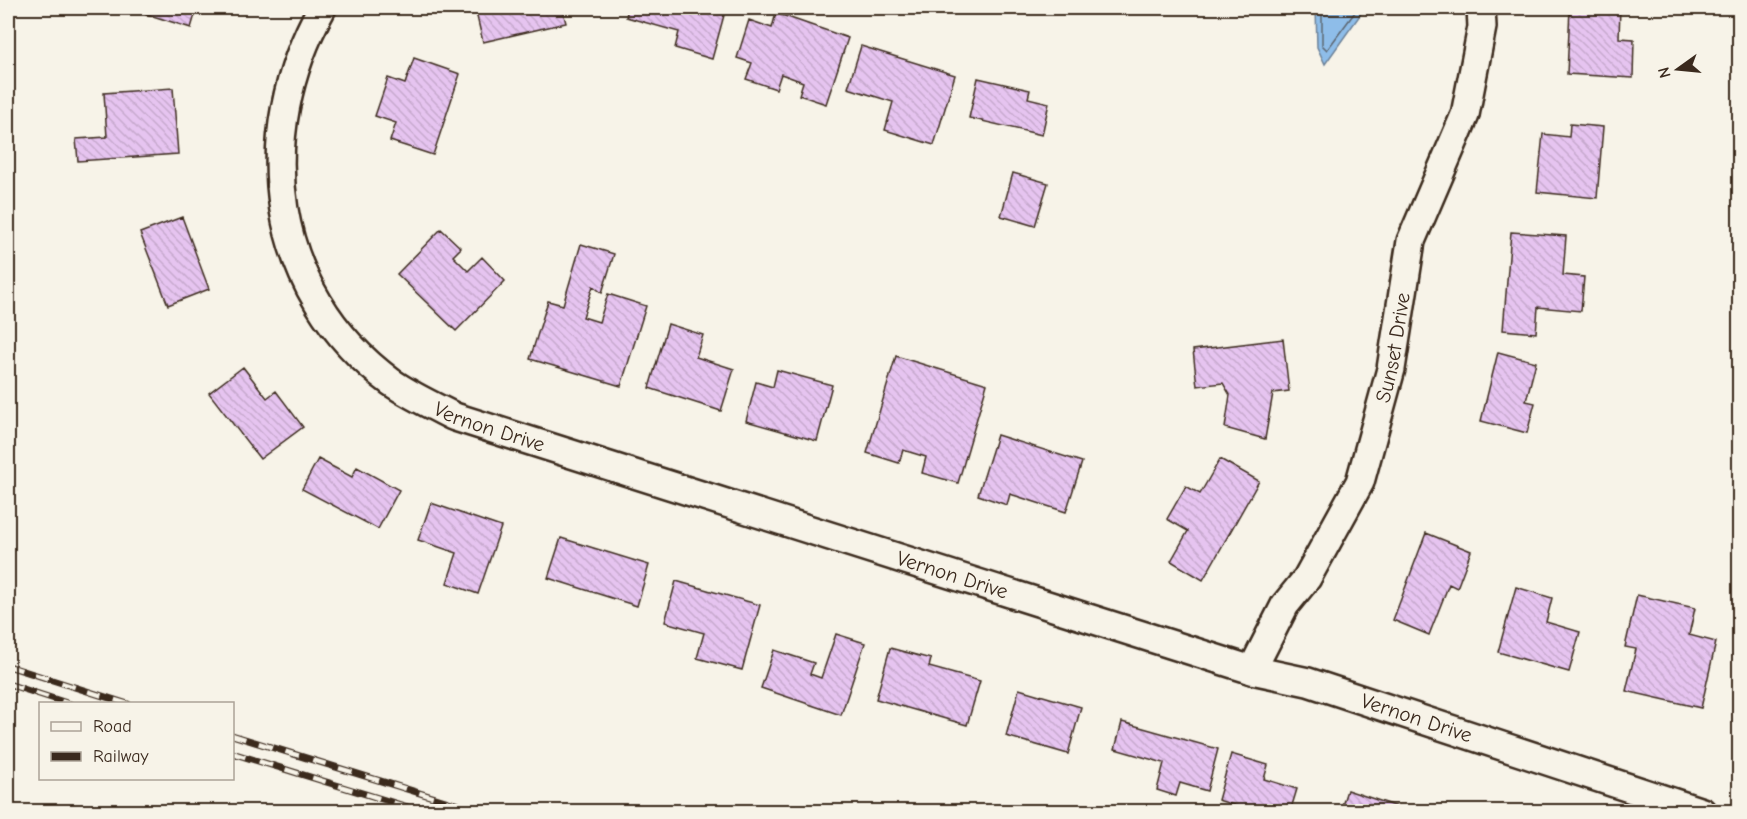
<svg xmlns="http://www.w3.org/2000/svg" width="1747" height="819" viewBox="0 0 1747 819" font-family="'Comic Neue',sans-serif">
<defs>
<pattern id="building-back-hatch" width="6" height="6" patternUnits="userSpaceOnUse" patternTransform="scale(1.5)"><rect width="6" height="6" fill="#e6c4f0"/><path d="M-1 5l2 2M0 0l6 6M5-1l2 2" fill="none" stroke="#c6a9cd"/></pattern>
</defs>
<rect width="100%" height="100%" fill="#f7f3e8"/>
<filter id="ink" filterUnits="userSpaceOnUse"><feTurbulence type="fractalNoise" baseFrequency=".0167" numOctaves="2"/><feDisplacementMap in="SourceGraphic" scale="12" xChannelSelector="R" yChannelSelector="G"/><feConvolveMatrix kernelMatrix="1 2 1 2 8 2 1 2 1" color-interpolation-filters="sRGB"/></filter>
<g filter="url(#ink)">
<path fill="#8ebde9" stroke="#6d8298" stroke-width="1.5" d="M1316 8H1365L1325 64 1317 47Z"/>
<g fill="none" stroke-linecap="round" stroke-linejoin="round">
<path stroke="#5c656f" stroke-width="1.5" d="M1322 8V45L1327 50 1358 8"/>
</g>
<path fill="url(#building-back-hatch)" stroke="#3b2a1e" stroke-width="1.5" d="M135 8H197L191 28 134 10Z
M475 8H562L566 23 483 42Z
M628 8H726L712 59 675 48 679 32 626 17Z
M1570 8H1620L1619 38 1634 39 1633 78 1567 74Z
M776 13 848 38 826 104 799 95 803 82 781 74 776 89 746 79 752 63 737 58 749 20 772 28Z
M861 46 955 75 934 145 885 130 893 102 848 88Z
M414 58 460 74 433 155 390 141 396 123 375 116 388 78 405 84Z
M978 78 1030 90 1028 98 1049 103 1042 135 969 118Z
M173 88 178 154 78 161 76 139 107 137 104 93Z
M1570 124 1603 127 1597 198 1537 192 1543 134 1569 137Z
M1013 173 1048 183 1035 226 1001 216Z
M182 217 209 289 168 305 140 233Z
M441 229 461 248 453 256 468 271 482 257 505 281 456 331 397 274Z
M1511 232 1566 236 1563 275 1584 277 1581 311 1538 307 1536 333 1503 330Z
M581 244 614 254 602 293 593 286 583 317 599 322 608 294 646 306 621 386 530 359 548 301 563 305Z
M668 324 703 335 696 357 734 369 721 411 649 388Z
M1283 339 1289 391 1273 393 1265 439 1225 428 1230 395 1223 383 1197 386 1193 350Z
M1498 352 1536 362 1526 401 1535 403 1527 433 1481 421Z
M896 356 987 384 958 483 922 473 926 457 903 450 899 463 867 453Z
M243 367 267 398 276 391 303 427 260 459 209 393Z
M777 370 832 385 817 441 746 421 756 382 773 387Z
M997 435 1082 462 1066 512 1010 494 1007 505 978 495Z
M318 459 352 477 357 467 399 490 378 529 302 489Z
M1220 459 1259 481 1203 580 1171 561 1188 531 1167 519 1186 486 1200 494Z
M431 503 501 527 478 594 447 583 457 553 418 540Z
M1426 533 1471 551 1457 588 1449 584 1429 635 1393 620Z
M561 538 649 565 637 606 548 578Z
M676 581 760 605 742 670 697 658 704 633 665 622Z
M1516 587 1552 598 1546 622 1580 632 1569 672 1498 652Z
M1637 595 1695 608 1689 635 1716 642 1701 708 1626 691 1636 649 1625 647Z
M836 634 865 643 841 715 761 688 774 650 814 663 810 674 821 678Z
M890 648 931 659 929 667 980 681 967 725 876 699Z
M1019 689 1081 707 1068 754 1006 736Z
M1122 722 1218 749 1207 791 1180 783 1176 796 1157 790 1164 763 1115 749Z
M1231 754 1268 765 1264 779 1297 789 1290 812H1255L1218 800Z
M1347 790 1413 812H1340Z"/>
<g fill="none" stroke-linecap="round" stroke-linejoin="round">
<defs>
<g id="minor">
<path id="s1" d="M322 8C251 135 268 291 391 382 411 396 433 406 455 417L1252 670 1308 682 1702 812"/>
<path id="s2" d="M1252 670 1285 605 1307 578 1360 482 1391 369 1411 241 1465 115 1482 27 1481 8"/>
</g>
</defs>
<use href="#minor" stroke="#3b2a1e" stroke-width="32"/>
<use href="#minor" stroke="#f7f3e8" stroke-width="27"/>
<defs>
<path id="rail" d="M8 666 128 704
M8 684 70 704
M232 735 481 812
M232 753 424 812"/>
</defs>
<use href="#rail" stroke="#3b2a1e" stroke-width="7"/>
<use href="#rail" stroke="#f7f3e8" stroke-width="4.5" stroke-dasharray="14" stroke-linecap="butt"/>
</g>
</g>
<g text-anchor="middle" stroke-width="6" stroke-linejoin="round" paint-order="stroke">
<g font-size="21" fill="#3b2a1e" stroke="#f7f3e8">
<text dy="7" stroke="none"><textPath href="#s2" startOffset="356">Sunset Drive</textPath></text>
<text dy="7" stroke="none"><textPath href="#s1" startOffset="526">Vernon Drive</textPath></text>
<text dy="7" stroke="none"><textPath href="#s1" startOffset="1012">Vernon Drive</textPath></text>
<text dy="7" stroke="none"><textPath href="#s1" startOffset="1498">Vernon Drive</textPath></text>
</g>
</g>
<rect width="1747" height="819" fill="none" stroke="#f7f3e8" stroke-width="30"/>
<rect x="15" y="15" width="1717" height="789" fill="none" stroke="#3b2a1e" stroke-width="2" filter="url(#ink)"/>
<rect x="39" y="702" width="195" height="78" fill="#f7f3e8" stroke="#aca397" stroke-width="1.5"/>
<rect x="51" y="722" width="30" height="9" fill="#f7f3e8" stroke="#aca397" stroke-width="1.5"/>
<text x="93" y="732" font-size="18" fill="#3b2a1e">Road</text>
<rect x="51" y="752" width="30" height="9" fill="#3b2a1e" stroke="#aca397" stroke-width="1.5"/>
<text x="93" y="762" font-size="18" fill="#3b2a1e">Railway</text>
<g transform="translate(1678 69) rotate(255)" stroke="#f7f3e8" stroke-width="4.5" paint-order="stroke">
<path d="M0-4.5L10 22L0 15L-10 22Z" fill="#3b2a1e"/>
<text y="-9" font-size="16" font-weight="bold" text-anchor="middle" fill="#3b2a1e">N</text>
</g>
</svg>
